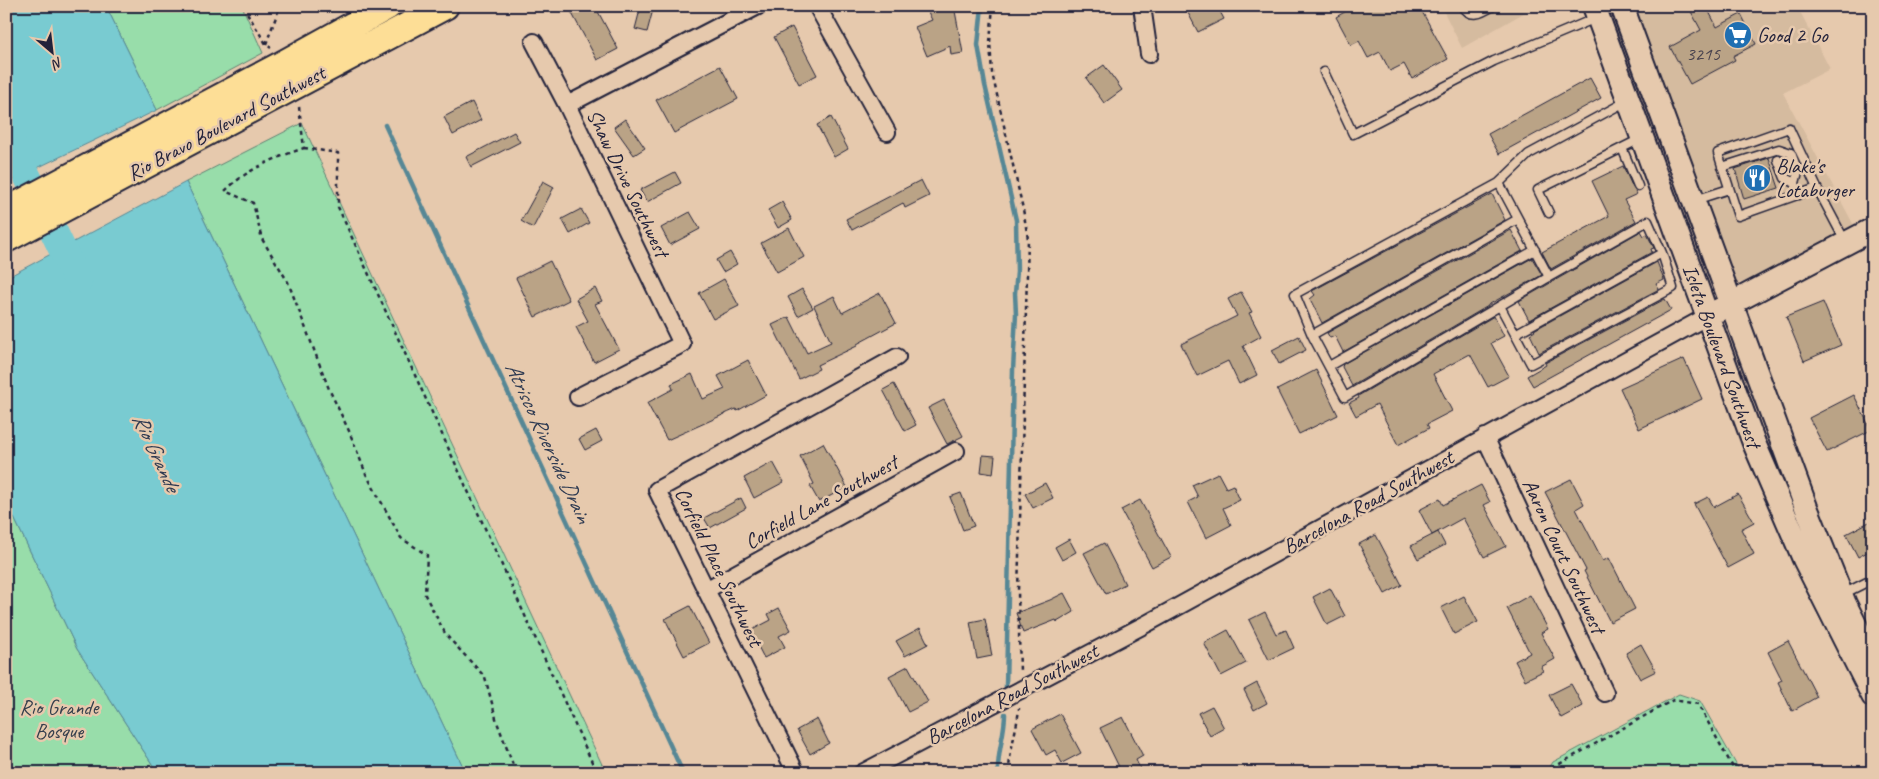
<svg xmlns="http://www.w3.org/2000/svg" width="1879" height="779" viewBox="0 0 1879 779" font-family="Caveat,sans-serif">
<rect width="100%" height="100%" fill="#e6c9ad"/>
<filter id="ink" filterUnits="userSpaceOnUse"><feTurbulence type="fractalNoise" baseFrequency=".02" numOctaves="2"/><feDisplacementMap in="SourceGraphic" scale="10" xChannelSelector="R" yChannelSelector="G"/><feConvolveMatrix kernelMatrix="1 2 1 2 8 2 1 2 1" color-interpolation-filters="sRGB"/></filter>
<g filter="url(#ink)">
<path fill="#d5bb9f" d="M1441 6H1536L1462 48Z
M1630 6H1797L1830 69 1783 93 1857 231 1761 279 1738 283 1727 273Z"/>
<path fill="#98ddaa" stroke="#5d8072" d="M106 6H242L263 53 157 110Z
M302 123 606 773H466L186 182Z
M6 501 77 649 158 773H6Z
M1679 694 1700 701 1741 773H1546L1553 762Z"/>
<path fill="#79cbd1" stroke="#568795" d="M6 6H106L157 110 6 183Z
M186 182 466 773H158L77 649 6 501V278Z"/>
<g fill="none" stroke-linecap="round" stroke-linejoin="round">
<path stroke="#568795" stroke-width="4.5" d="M982 6 978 45 985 85 1016 220 1017 271 1015 293 1016 314 1013 370 1006 687
M385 125 683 773
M998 773C997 752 1005 734 1005 714"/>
<path stroke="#79cbd1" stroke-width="28" d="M6 132 78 282"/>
</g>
<path fill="#baa386" stroke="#22223b" d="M568 6H595L618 49 597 60Z
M641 6H654L647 32 635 29Z
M925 6H954L963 53 951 55 950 46 927 56 915 27 932 20Z
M1196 6H1217L1224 19 1198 32 1187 11Z
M1355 6H1419L1448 59 1412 79 1404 64 1390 71 1380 52 1368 58 1359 41 1351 45 1336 17Z
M1688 6H1706L1717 27 1741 14 1756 44 1733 56 1735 60 1690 84 1670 47 1701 30Z
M792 27 817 75 799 84 774 37Z
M1104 65 1122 90 1104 103 1086 78Z
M720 66 738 99 674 133 656 100Z
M1590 78 1601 98 1499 154 1488 134Z
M472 102 481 120 453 135 444 117Z
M831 117 848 149 834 157 817 125Z
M625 119 645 148 634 155 614 127Z
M514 132 520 142 471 167 466 157Z
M1769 158 1779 188 1744 199 1735 169Z
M1623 166 1633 188 1637 194 1624 200 1636 221 1551 269 1542 252 1609 216 1592 181Z
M675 172 681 183 647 202 640 190Z
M921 180 929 196 905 208 903 203 852 230 846 219Z
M543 181 554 187 533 228 521 221Z
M1492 194 1505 220 1322 323 1310 299 1315 295 1312 291Z
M782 202 792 220 778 228 768 210Z
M581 209 589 223 570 234 562 219Z
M690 212 700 229 670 245 661 228Z
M789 228 804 257 777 272 761 243Z
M1511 230 1522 251 1343 352 1335 336 1330 338 1327 333Z
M1641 231 1644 236 1647 234 1654 248 1651 249 1652 252 1529 320 1519 301Z
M730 252 737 264 723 272 716 260Z
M1532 258 1542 275 1488 305V306L1352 386 1342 367 1343 364Z
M550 261 569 300 535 317 516 278Z
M1657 262 1664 280 1656 284 1659 289 1539 353 1530 334 1535 331 1534 330Z
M724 279 739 306 713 319 699 293Z
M595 288 602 301 595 304 619 349 594 362 576 327 588 321 576 299Z
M802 289 813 308 798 316 788 297Z
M1241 292 1252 312 1249 313 1261 336 1243 346 1257 375 1239 384 1228 361 1197 376 1181 344 1237 316 1228 299Z
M880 293 896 323 857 344V346L817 365 819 369 799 379 772 325 789 317 807 353 831 342 814 306 834 296 842 313Z
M1665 299 1671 310 1533 386 1527 376 1546 365 1545 363Z
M1823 302 1841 345 1804 361 1786 317Z
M1494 316 1504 336 1491 343 1509 376 1488 387 1470 354 1433 374 1452 411 1427 424 1429 428 1398 445 1377 404 1356 416 1349 403 1359 398 1358 396Z
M1299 336 1306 350 1279 364 1272 350Z
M1684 359 1702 399 1639 429 1620 388Z
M748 360 766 395 737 411 736 409 667 440 647 403 673 389 671 384 692 374 703 399 725 389 718 376Z
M1316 370 1338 415 1299 434 1277 390Z
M894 384 916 425 905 431 883 390Z
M1854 395 1871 430 1827 452 1809 418Z
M944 400 963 436 947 444 928 408Z
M596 430 602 441 585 450 579 439Z
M823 443 847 487 819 502 810 486 814 484 800 456Z
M983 455 995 456 993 474 981 472Z
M773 462 784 482 754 498 744 478Z
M1218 473 1226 488 1233 485 1240 500 1223 508 1231 525 1206 538 1188 502 1198 497 1192 485Z
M1571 479 1584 504 1576 509 1603 561 1609 558 1635 609 1610 622 1584 571 1586 570 1545 492Z
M1045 483 1053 498 1033 508 1025 494Z
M1481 485 1490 502 1484 505 1506 546 1484 557 1463 518 1432 535 1419 510 1440 499 1443 505Z
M961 493 974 526 963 530 950 497Z
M1738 494 1754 522 1741 529 1754 554 1728 568 1694 504 1708 497 1714 507Z
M741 498 746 508 710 528 704 518Z
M1140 500 1171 557 1152 567 1121 510Z
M1873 520V549L1858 557 1846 534Z
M1438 532 1445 545 1418 559 1411 546Z
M1376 535 1402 585 1385 594 1359 544Z
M1069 539 1076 552 1062 560 1055 547Z
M1104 543 1125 584 1106 594 1084 553Z
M1330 588 1345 616 1327 625 1313 597Z
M1064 593 1074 612 1057 622 1056 620 1023 633 1016 613 1050 600Z
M1530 595 1548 629 1541 633 1555 659 1541 667 1543 671 1525 680 1515 661 1530 653 1507 608Z
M1464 596 1478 622 1454 634 1441 608Z
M690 606 709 643 684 656 665 619Z
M779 608 791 630 779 636 785 647 764 658 750 631 771 620 768 614Z
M1265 612 1276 634 1286 630 1294 648 1269 660 1249 620Z
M985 619 992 656 977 659 970 622Z
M920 628 928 644 905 656 896 641Z
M1228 630 1246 663 1221 676 1204 643Z
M1788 641 1817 697 1792 711 1778 682 1782 680 1768 652Z
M1641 644 1656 671 1640 679 1626 653Z
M908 666 928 702 908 712 889 676Z
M1257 683 1267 703 1254 710 1244 690Z
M1571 684 1583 706 1561 718 1549 695Z
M1212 706 1224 728 1210 736 1198 713Z
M1060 714 1081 753 1062 763 1055 750 1046 755 1032 729Z
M1123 717 1143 756 1136 760 1142 773H1122L1100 728Z
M817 719 829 743 810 754 797 730Z"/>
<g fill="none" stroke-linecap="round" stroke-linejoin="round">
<defs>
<path id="lane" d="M1463 6C1471 20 1483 12 1493 6
M1324 72 1353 134 1494 61 1596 18
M1622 148 1638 186
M1778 160 1785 178 1795 183
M1722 167 1779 149 1791 153 1798 172 1795 183 1799 195
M1499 183 1549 277 1345 397 1312 335 1295 294 1499 183 1529 154 1627 101
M1817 188 1738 216 1718 153 1789 128 1817 188 1845 241
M1695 200 1729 189
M1549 213 1538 190 1640 139
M1500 306 1531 364 1673 288 1662 253 1648 221 1549 277
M1515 334 1662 253
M1312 335 1518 219
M1329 366 1535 250
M1843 594 1873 579"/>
<path id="street" d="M817 6 887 132
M1142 6 1149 54
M534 42 567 105 682 344 578 397
M567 105 758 6
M1485 437 1605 693
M706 590 956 451
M796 773 657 490 897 357
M862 773 1148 623 1706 317"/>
<path id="secondary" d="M1594 6 1754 443 1804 559 1873 696
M1622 6 1806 507 1845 604 1873 660
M1719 310 1873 229"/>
<path id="primary" d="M6 211 283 64 388 6
M6 239 445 6"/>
</defs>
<use href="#lane" stroke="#22223b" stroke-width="11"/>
<use href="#street" stroke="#22223b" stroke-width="20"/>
<use href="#secondary" stroke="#22223b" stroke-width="26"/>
<use href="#primary" stroke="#22223b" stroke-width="30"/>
<path stroke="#22223b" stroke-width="2.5" stroke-dasharray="4 4" stroke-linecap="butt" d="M243 6 266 44 271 48
M993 6 990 42 992 73 1023 209 1028 239 1018 591 1020 673
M266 44 280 6
M299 107 304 148C275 158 247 169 225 191L253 203 262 239 288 282 329 389 349 431 366 474 401 538 427 555 425 595 446 635 485 677 497 722 516 773
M304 148 338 153V207L597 773
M1009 773C1009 751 1017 730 1019 708
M1547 773V771L1673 700 1698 704 1736 773"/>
<use href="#lane" stroke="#e6c9ad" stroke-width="8"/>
<use href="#street" stroke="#e6c9ad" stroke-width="16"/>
<use href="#secondary" stroke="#e6c9ad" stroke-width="22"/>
<use href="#primary" stroke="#fdde96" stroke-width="26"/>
</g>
</g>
<defs>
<symbol id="supermarket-disc" viewBox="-11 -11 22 22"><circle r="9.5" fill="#1f6fb2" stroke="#e6c9ad"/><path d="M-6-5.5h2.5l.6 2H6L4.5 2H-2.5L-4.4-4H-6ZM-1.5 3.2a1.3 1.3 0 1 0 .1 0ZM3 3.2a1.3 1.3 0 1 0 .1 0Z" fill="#fff"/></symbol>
<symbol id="restaurant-disc" viewBox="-11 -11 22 22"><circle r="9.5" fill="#1f6fb2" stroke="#e6c9ad"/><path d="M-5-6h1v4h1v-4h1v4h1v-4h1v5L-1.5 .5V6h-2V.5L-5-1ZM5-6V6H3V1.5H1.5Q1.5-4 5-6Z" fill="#fff"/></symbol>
</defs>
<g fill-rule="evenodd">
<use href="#supermarket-disc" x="1722" y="19" width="32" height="32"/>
<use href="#restaurant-disc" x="1741" y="162" width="32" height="32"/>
</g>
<g text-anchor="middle" stroke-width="5" stroke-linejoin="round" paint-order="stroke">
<g font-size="19" fill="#48424e">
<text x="1703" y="60">3215</text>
</g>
<g font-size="21" fill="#22223b" stroke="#e6c9ad" text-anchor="start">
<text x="1757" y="42">Good 2 Go</text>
<text x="1776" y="173">Blake's<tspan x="1776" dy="24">Lotaburger</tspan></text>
</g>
<g font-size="21" fill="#22223b" stroke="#e6c9ad">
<text transform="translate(226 123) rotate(-28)" y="7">Rio Bravo Boulevard Southwest</text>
<text transform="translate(628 183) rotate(64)" y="7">Shaw Drive Southwest</text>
<text transform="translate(1722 356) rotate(70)" y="7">Isleta Boulevard Southwest</text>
<text transform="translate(821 502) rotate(-29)" y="7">Corfield Lane Southwest</text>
<text transform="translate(1368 502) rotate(-29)" y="7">Barcelona Road Southwest</text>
<text transform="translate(1564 556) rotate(65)" y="7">Aaron Court Southwest</text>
<text transform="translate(719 567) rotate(64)" y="7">Corfield Place Southwest</text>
<text transform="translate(1012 694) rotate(-28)" y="7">Barcelona Road Southwest</text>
</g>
<g font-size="21" fill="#343e4c" stroke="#e6c9ad">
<text x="59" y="714">Rio Grande<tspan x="59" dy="24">Bosque</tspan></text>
</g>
<g font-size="22" font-style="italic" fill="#2f3b52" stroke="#e6c9ad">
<text transform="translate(549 442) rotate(65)" y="8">Atrisco Riverside Drain</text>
<text transform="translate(157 452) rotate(65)" y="8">Rio Grande</text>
</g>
</g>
<rect width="1879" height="779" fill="none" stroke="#e6c9ad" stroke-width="25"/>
<rect x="12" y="12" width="1854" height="754" fill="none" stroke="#22223b" stroke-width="2" filter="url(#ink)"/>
<g transform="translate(52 52) rotate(152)" stroke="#e6c9ad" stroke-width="4" paint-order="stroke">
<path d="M0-4L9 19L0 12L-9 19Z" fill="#22223b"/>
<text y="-8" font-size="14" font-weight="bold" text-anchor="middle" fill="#22223b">N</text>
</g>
</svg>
